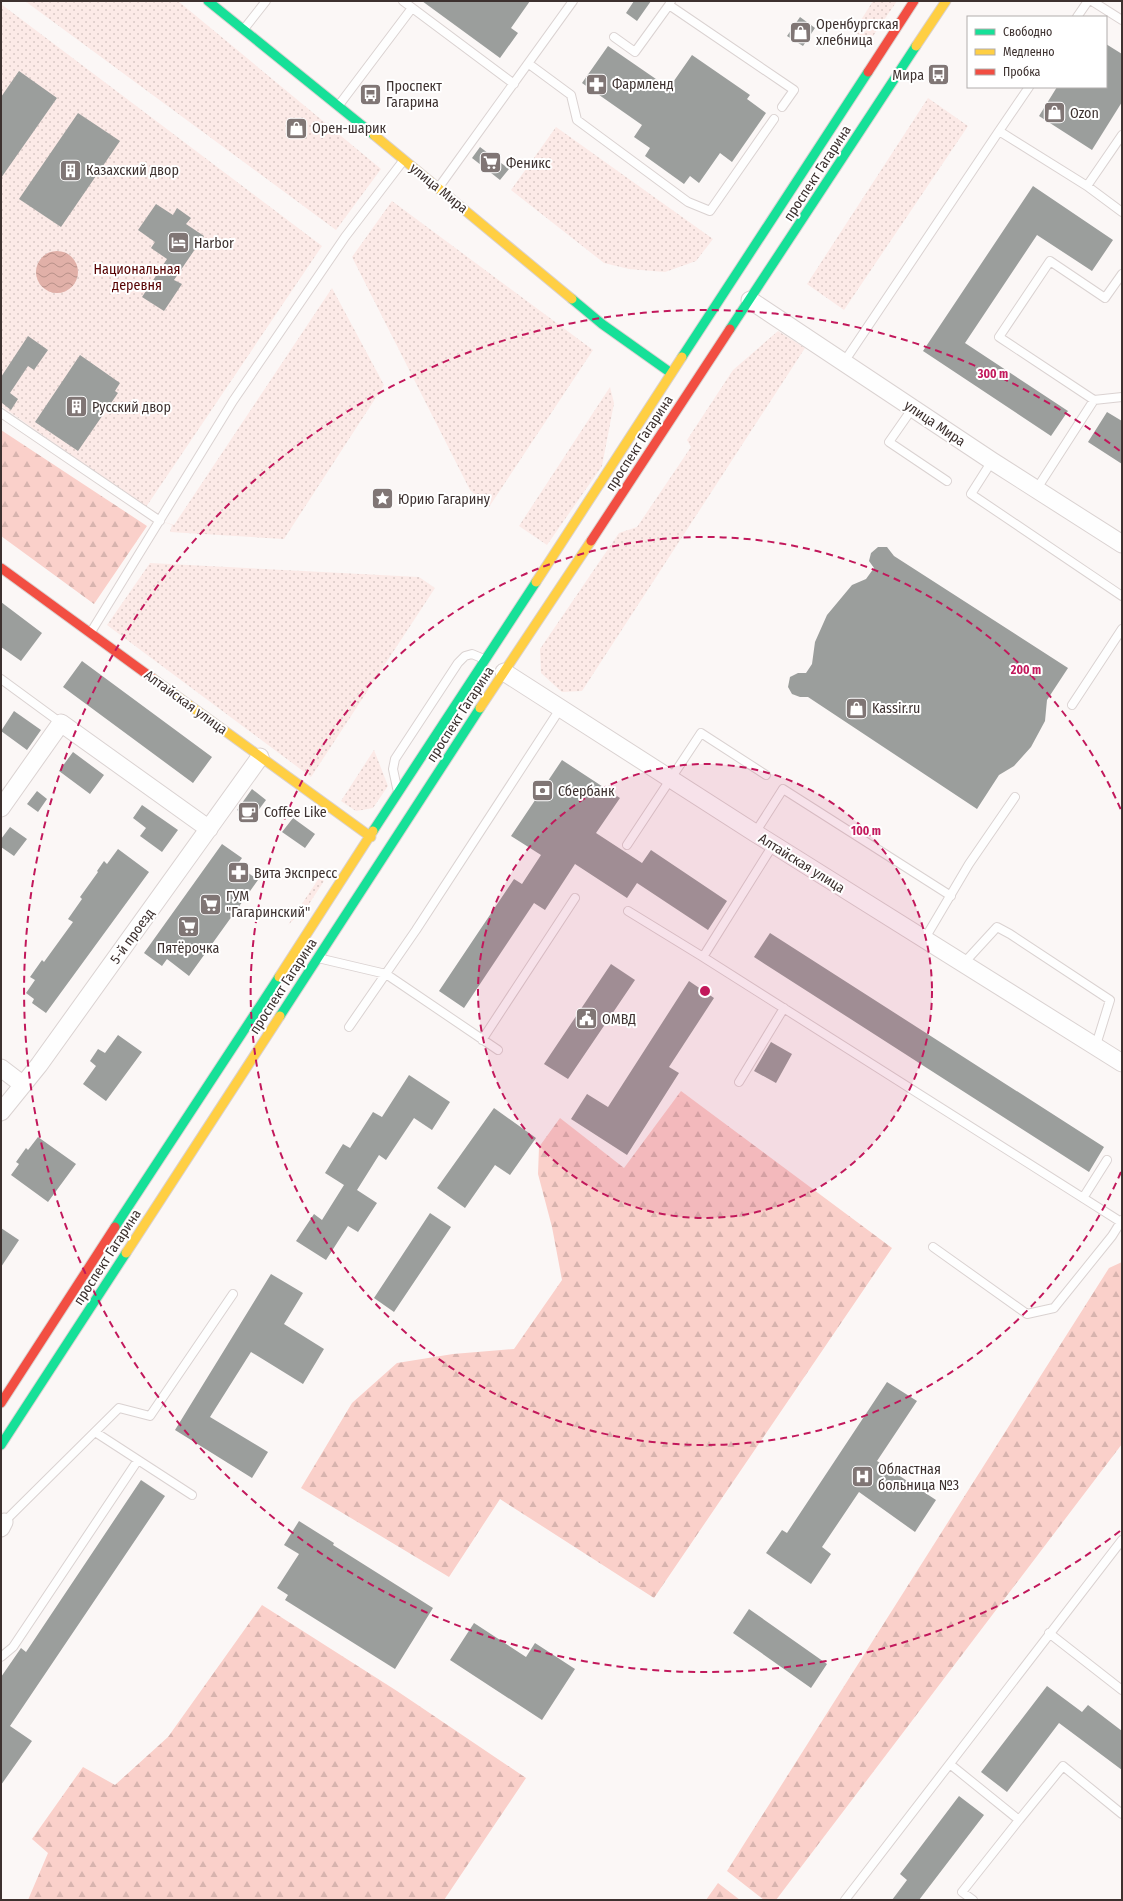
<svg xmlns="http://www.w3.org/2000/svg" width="1123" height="1901" viewBox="0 0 1123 1901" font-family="'Fira Sans Condensed',sans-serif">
<defs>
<pattern id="grass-dots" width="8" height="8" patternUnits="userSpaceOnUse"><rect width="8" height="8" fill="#fceae7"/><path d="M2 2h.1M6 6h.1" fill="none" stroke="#d9c9c6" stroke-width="1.8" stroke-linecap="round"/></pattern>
<pattern id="forest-firs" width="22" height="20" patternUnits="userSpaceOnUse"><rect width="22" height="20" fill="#fad0ca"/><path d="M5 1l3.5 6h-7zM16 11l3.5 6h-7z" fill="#d7b3ae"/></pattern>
<pattern id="water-waves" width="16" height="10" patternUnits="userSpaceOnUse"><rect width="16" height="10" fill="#e1b0a8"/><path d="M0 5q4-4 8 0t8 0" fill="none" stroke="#b89089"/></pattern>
</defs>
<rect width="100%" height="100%" fill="#fbf7f6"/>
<path fill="url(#grass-dots)" d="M25 1H178L381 169 336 230Z
M873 1H897L869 42 854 31Z
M1 4 322 246 146 507 1 406Z
M928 98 968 126 844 310 807 284Z
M556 127 713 239 696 261 665 272 629 269 604 263 511 190Z
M392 201 593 350 489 507 470 490 352 257Z
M332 288 384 385 284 539 170 532 172 525 161 521 174 525Z
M778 331 805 348 582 691 562 692 541 673 540 649 619 533 637 527 691 447 687 440 733 370Z
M610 387 614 403 602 466 547 545 519 526Z
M150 563 419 577 435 588 311 777 107 625Z
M374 750 388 786 373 808 356 811 341 801Z
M319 878 324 881 307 907 288 925Z"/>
<path fill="url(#forest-firs)" d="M1 430 147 526 94 604 1 536Z
M681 1091 892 1248 654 1598 500 1499 449 1577 301 1488 352 1403 397 1363 453 1354 514 1349 562 1280 552 1227 538 1174 539 1147 560 1118 624 1168Z
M1122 1262V1444L776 1900H764L727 1871 1109 1268Z
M262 1605 397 1691 526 1778 444 1900H28L48 1853 32 1839 83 1767 115 1785 168 1737Z
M718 1883 740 1900H706Z"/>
<path fill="url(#water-waves)" d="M36 272a21 21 0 1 1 42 0a21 21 0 1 1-42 0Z"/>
<path fill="#9b9e9c" d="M422 1H530L511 28 518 33 500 58Z
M634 1H651L637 21 626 13Z
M800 17 815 28 803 46 787 36Z
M1106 44 1122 54V102L1092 150 1039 116 1057 87H1106Z
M608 46 669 88 692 55 750 95 747 99 766 113 732 162 720 153 699 183 690 176 684 184 645 156 650 148 634 137 642 125 582 83Z
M19 71 57 98 1 178V97Z
M78 113 120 141 61 227 19 199Z
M480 147 509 169 500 180 472 158Z
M1033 186 1113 240 1092 271 1037 235 965 343 1068 411 1051 436 923 351Z
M156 204 173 215 177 208 191 218 186 224 204 236 174 280 182 284 164 311 142 297 167 259 151 248 155 242 138 230Z
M28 336 48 350 34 370 28 366 10 393 18 399 11 410 2 403 1 406V377Z
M80 355 120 383 115 391 118 393 78 451 35 422Z
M1107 412 1122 421V464L1088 442Z
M878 547H887L894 556 1068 668 1047 700 1045 721 1031 747 1014 766 999 775 977 809 808 697H800L792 694 788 687 790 677 798 673H806L812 664 815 642 827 615 852 585 866 579 874 568 869 561 871 553Z
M1 602 42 633 21 661 1 647Z
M82 661 212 757 193 783 63 687Z
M14 711 41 730 27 750 1 731Z
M73 752 104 775 90 794 59 771Z
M562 760 620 798 596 833 642 863 651 850 727 901 708 930 637 883 627 898 575 864 545 910 534 903 464 1008 439 991 514 879 522 884 541 855 511 836Z
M252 789 266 800 251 820 237 810Z
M37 791 47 799 38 812 27 804Z
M142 805 178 830 162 852 140 836 146 828 133 818Z
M293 818 315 834 305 848 282 832Z
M10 827 27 839 14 856 1 847V839Z
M222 844 242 858 237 865 258 880 189 976 167 959 162 966 144 953Z
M118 849 149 872 46 1013 32 1003 34 999 26 993 35 980 30 977 42 960 44 962 73 922 68 919 82 899 80 897 98 872 97 871 104 861 107 864Z
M770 933 1104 1147 1089 1172 754 957Z
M611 964 635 980 568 1079 544 1064Z
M689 981 714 998 669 1067 679 1073 627 1155 571 1119 587 1094 608 1107Z
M118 1035 142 1052 106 1101 83 1084 96 1066 90 1061 98 1049 105 1053Z
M771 1042 792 1054 776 1083 754 1071Z
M409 1075 450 1102 432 1130 414 1118 386 1160 379 1155 357 1190 377 1203 358 1232 348 1226 326 1260 296 1241 314 1214 322 1220 344 1185 325 1173 343 1144 350 1148 373 1112 382 1117Z
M494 1108 536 1138 510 1175 495 1165 465 1208 437 1188Z
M38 1137 76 1164 48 1202 11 1175 19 1164 16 1162 26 1148 28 1150Z
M430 1213 451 1227 394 1312 374 1298Z
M1 1228 19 1240 1 1267Z
M271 1274 303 1293 284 1324 324 1349 303 1384 251 1352 210 1417 268 1452 252 1478 175 1430Z
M887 1382 917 1401 877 1461 936 1500 915 1532 859 1492 822 1547 831 1554 811 1584 766 1553 782 1530 787 1533Z
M141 1480 165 1496 10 1726 32 1741 1 1785V1677L21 1648 26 1652Z
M299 1521 334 1543 333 1545 433 1608 395 1669 285 1600 288 1595 277 1588 299 1554 284 1545Z
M749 1609 827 1664 811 1688 733 1633Z
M474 1623 526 1657 535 1643 575 1669 542 1720 450 1660Z
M1047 1686 1082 1712 1088 1705 1122 1731V1770L1059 1723 1007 1792 981 1772Z
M959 1796 984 1815 919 1900H892L907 1880 900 1874Z"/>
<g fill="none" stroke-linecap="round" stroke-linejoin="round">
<defs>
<path id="lane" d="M403 1 514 84
M671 1 669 5 794 90 782 107
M1092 1 1122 20
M1077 17 1088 1
M244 29 266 1
M614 37 635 52 669 5
M529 64 571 95 577 120 688 202 710 211 774 119
M339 105 412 8
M999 131 1029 87
M1087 186 1122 135
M439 187 573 1
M844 362 999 131 1087 186 1122 212
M1094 400 1122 397
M912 409 889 442 947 481
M1 413 160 521
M992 461 971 494 1122 596
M1036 490 1094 400 999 337 1050 261 1105 298 1122 274
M91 632 233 401 345 237 403 161
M1 679 61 723
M1072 705 1122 629
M397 788 393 769 395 759 458 663 465 656 472 654 484 659
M755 833 783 789 951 896
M627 845 701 733 766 775
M628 911 703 957 773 845
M924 940 969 864 1015 797
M703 957 1121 1222
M318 958 386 974 498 1050
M963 964 997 927 1010 934 1110 1000 1096 1045
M349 1027 416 930 560 709
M482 1040 575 898
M739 1082 784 1008
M1083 1198 1107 1160
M933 1247 1027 1314 1054 1308 1112 1236 1122 1220
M95 1432 192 1495
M4 1522 119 1408 150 1416 233 1294
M1049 1633 1122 1690
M1 1657 13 1647 138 1460
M951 1765 1019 1820 1063 1766 1122 1814
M845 1900 1122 1540
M973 1900 962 1892 1019 1820"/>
<path id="street" d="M750 300 992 461 1122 544
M504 672 755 833 1122 1063
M1 808 61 723 209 829
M1 1068 22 1084
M1 1112 39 1065 260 757
M1 1528 4 1522"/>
<path id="fast" d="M208 1 374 135
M572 299 602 324 671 373
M730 329 916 46
M682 357 868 72
M373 831 536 582
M280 1016 480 708
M115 1227 279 977
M1 1445 126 1253"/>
<path id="slow" d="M916 46 946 1
M374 135 572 299
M536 582 682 357
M152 678 371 837
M480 708 591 541
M279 977 373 831
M126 1253 280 1016"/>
<path id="jam" d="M868 72 914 1
M591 541 730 329
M1 568 152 678
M1 1403 115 1227"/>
</defs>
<use href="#lane" stroke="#dad2d1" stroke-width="10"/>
<use href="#street" stroke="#dad2d1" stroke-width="19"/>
<use href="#fast" stroke="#dad2d1" stroke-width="11"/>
<use href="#slow" stroke="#dad2d1" stroke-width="11"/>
<use href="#jam" stroke="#dad2d1" stroke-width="11"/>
<use href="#lane" stroke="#fefefe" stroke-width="8"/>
<use href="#street" stroke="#fefefe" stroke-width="17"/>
<use href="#fast" stroke="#16e098" stroke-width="9"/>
<use href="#slow" stroke="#ffcf43" stroke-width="9"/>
<use href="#jam" stroke="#f24e42" stroke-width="9"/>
</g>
<circle cx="705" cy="991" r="227" fill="#c2185b" fill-opacity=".12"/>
<g fill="none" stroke="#c2185b" stroke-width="2" stroke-dasharray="7 5">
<circle cx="705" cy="991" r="227"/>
<path d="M1121 1172A454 454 0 1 1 1121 810"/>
<path d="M1120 1531A681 681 0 1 1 1120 451"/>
</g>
<defs>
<symbol id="shop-square" viewBox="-11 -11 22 22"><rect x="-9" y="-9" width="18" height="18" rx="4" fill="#807675" stroke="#fff"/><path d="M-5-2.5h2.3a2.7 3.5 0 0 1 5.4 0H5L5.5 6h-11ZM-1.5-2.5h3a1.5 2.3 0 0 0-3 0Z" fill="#fff"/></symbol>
<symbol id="bus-square" viewBox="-11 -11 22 22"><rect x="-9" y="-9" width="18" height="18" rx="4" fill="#807675" stroke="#fff"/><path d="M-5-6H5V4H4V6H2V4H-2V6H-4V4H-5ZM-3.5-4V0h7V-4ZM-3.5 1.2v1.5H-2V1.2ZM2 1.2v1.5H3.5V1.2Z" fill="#fff"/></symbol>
<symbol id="pharmacy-square" viewBox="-11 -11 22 22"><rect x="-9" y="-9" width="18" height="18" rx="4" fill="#807675" stroke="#fff"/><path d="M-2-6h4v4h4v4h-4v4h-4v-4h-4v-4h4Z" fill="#fff"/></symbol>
<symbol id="supermarket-square" viewBox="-11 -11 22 22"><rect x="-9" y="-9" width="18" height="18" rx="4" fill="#807675" stroke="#fff"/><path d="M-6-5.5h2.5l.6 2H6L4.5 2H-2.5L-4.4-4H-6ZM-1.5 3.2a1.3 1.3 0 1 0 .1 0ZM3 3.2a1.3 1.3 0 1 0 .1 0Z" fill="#fff"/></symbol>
<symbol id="building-square" viewBox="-11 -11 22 22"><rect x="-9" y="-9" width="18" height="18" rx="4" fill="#807675" stroke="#fff"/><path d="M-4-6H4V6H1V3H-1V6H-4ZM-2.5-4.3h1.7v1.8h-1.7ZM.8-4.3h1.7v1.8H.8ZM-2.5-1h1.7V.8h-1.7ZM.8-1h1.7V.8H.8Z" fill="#fff"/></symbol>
<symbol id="hotel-square" viewBox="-11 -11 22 22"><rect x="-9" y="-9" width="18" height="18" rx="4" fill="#807675" stroke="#fff"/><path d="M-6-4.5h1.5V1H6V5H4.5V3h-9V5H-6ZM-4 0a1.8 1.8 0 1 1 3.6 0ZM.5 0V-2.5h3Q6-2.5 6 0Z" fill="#fff"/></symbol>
<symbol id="sight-square" viewBox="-11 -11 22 22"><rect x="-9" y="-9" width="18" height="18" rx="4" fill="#807675" stroke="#fff"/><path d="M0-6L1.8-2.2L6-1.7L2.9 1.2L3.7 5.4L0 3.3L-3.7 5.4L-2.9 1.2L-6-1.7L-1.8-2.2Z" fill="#fff"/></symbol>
<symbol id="bank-square" viewBox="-11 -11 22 22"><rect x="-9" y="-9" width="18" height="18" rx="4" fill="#807675" stroke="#fff"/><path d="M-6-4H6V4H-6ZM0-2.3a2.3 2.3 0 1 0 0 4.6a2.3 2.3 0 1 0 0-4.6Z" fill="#fff"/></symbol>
<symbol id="cafe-square" viewBox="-11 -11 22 22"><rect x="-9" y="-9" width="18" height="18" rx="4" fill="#807675" stroke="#fff"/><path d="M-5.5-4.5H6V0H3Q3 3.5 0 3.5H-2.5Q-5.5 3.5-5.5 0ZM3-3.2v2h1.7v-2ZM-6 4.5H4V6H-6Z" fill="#fff"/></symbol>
<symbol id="civic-square" viewBox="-11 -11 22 22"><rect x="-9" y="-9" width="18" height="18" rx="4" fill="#807675" stroke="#fff"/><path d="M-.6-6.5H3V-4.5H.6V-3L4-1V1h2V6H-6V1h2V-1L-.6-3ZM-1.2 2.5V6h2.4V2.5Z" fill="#fff"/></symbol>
<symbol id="hospital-square" viewBox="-11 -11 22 22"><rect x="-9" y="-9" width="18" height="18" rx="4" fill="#807675" stroke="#fff"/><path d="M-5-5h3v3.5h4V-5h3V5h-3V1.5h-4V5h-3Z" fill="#fff"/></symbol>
</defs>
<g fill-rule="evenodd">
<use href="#shop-square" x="788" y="20" width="25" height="25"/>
<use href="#bus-square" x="926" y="62" width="25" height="25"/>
<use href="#pharmacy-square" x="584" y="72" width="25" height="25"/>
<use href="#bus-square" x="358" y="82" width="25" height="25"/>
<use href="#shop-square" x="1042" y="100" width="25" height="25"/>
<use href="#shop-square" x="284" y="116" width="25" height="25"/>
<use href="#supermarket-square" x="478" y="150" width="25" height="25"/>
<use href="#building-square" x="58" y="158" width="25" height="25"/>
<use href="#hotel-square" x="166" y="230" width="25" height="25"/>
<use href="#building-square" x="64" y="394" width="25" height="25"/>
<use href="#sight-square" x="370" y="486" width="25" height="25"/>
<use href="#shop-square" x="844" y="696" width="25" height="25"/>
<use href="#bank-square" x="530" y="778" width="25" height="25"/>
<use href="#cafe-square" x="236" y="800" width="25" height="25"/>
<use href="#pharmacy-square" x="226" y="860" width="25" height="25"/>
<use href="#supermarket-square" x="198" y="892" width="25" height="25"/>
<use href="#supermarket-square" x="176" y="914" width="25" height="25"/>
<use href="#civic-square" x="574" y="1006" width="25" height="25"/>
<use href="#hospital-square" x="850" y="1464" width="25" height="25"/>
</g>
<g text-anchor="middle" stroke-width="4" stroke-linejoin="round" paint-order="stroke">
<g font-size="14" fill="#3d312f" stroke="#fff" text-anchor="start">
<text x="816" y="29">Оренбургская<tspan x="816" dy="16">хлебница</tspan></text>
<text x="924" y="80" text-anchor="end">Мира</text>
<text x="612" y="89">Фармленд</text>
<text x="386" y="91">Проспект<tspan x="386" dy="16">Гагарина</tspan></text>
<text x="1070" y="118">Ozon</text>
<text x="312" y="133">Орен-шарик</text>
<text x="506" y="168">Феникс</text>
<text x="86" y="175">Казахский двор</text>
<text x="194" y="248">Harbor</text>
<text x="92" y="412">Русский двор</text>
<text x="398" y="504">Юрию Гагарину</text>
<text x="872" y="713">Kassir.ru</text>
<text x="558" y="796">Сбербанк</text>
<text x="264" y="817">Coffee Like</text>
<text x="254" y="878">Вита Экспресс</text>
<text x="226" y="901">ГУМ<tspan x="226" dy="16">"Гагаринский"</tspan></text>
<text x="188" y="953" text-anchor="middle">Пятёрочка</text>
<text x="602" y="1024">ОМВД</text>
<text x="878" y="1474">Областная<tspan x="878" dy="16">больница №3</tspan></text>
</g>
<g font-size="14" fill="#3d312f" stroke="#fff">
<text transform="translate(817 173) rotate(-57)" y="5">проспект Гагарина</text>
<text transform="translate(439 188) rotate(39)" y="5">улица Мира</text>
<text transform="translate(935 423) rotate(34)" y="5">улица Мира</text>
<text transform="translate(639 443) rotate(-57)" y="5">проспект Гагарина</text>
<text transform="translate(186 702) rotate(36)" y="5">Алтайская улица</text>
<text transform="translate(460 714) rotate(-57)" y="5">проспект Гагарина</text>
<text transform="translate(802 863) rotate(32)" y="5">Алтайская улица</text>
<text transform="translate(132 936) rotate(-54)" y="5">5-й проезд</text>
<text transform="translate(283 986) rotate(-57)" y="5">проспект Гагарина</text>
<text transform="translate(107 1257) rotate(-57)" y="5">проспект Гагарина</text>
</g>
<g font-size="14" fill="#560000" stroke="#fff">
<text x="137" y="274">Национальная<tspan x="137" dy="16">деревня</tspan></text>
</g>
</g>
<circle cx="705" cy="991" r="6" fill="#c2185b" stroke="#fff" stroke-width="2"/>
<g font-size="12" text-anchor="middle" font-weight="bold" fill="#c2185b" stroke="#fff" stroke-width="4" stroke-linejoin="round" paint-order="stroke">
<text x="993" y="378">300 m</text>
<text x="1026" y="674">200 m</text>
<text x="866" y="835">100 m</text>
</g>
<rect width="1123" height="1901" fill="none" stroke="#3d312f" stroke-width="4"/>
<rect x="967" y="16" width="140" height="72" fill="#ffffff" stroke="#b1adac"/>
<rect x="975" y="29" width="20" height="6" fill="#16e098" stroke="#b1adac"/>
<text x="1003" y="36" font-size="12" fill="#3d312f">Свободно</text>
<rect x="975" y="49" width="20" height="6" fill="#ffcf43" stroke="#b1adac"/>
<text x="1003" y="56" font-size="12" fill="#3d312f">Медленно</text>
<rect x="975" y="69" width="20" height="6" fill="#f24e42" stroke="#b1adac"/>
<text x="1003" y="76" font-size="12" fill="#3d312f">Пробка</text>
</svg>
